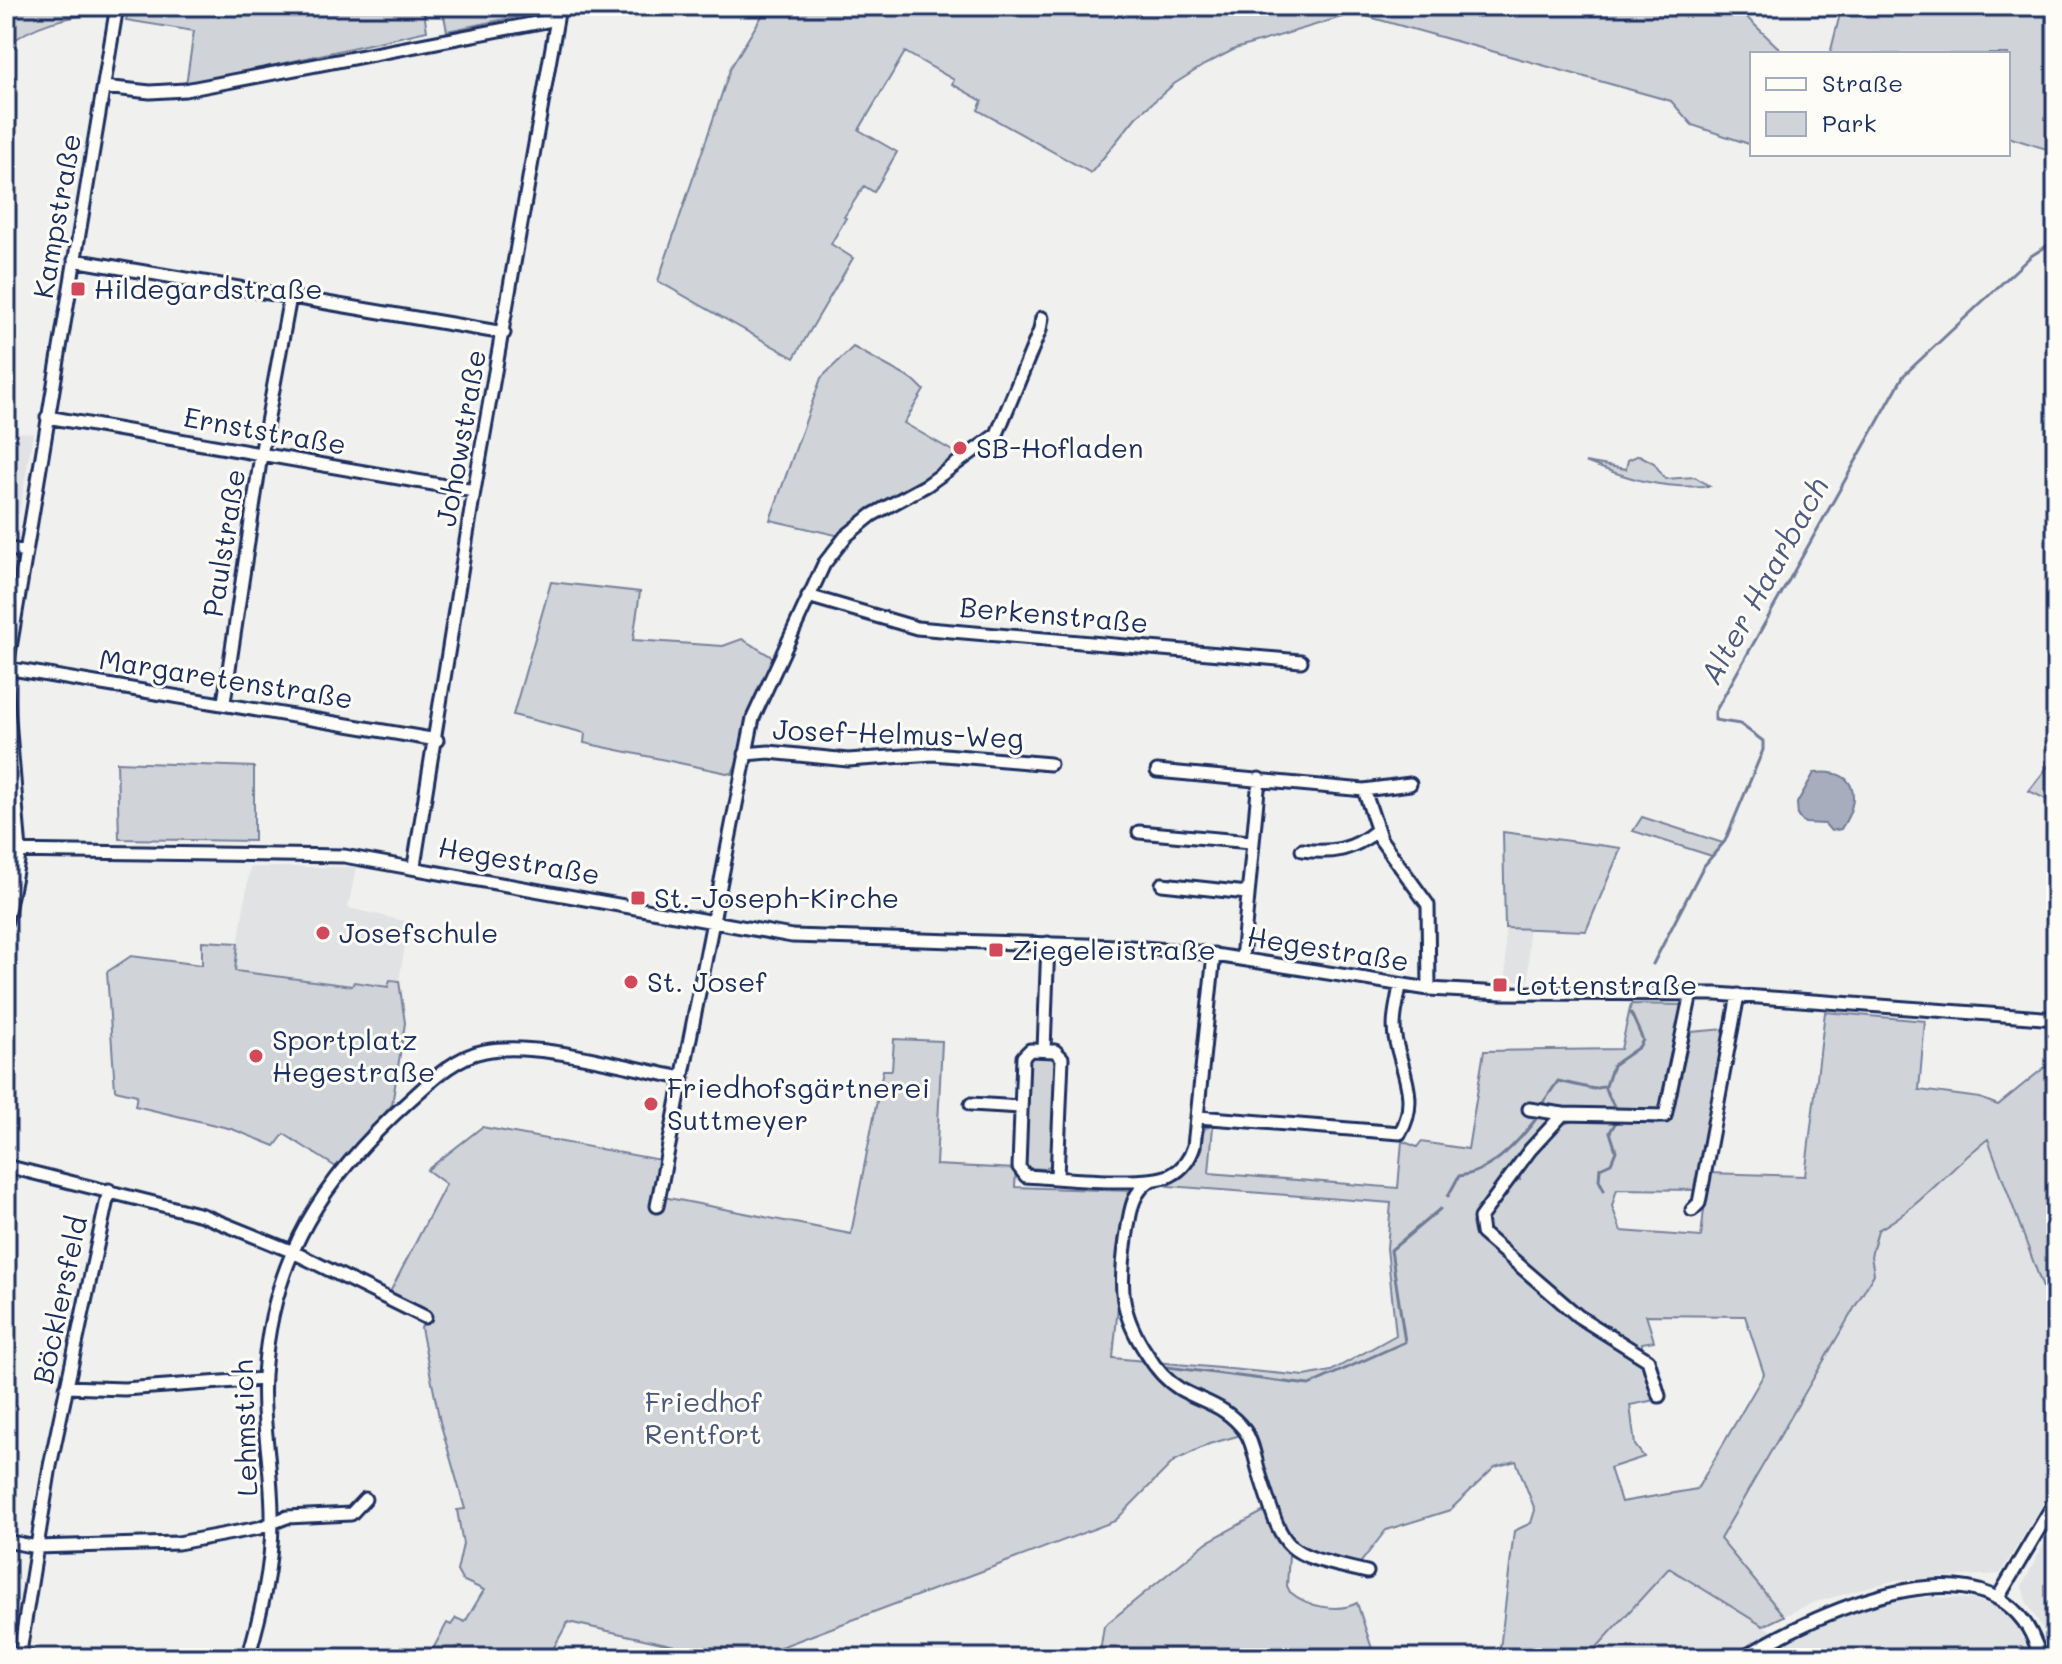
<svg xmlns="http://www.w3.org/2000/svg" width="2062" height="1664" viewBox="0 0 2062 1664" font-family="Mali,sans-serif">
<rect width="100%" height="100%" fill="#f0f0ee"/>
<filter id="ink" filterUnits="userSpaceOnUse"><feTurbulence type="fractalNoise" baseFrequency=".0125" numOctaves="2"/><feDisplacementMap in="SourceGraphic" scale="16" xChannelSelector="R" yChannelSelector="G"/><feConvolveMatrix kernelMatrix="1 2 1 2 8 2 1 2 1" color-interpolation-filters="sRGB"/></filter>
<g filter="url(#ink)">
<path fill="#e0e2e3" d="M6 432 33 433 19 514 6 512Z
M250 867H356L348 908 409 922 399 981 390 980 389 987 353 983V986L234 971Z
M1505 928H1528L1529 981H1506Z
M1988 1139 2056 1323V1482L2000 1574 1896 1580 1812 1603 1784 1616 1720 1539 1811 1386 1871 1256 1878 1230 1905 1215 1958 1162Z
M2056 1521V1658H2051L2045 1633 2026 1601 2022 1586Z
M1669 1567 1789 1642 1847 1613 1886 1602 1932 1597 1972 1599 2003 1609 2015 1622 2032 1658H1587Z"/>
<path fill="#d0d3d8" stroke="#76819b" stroke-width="2" d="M6 6H104L103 15C71 14 30 25 6 47Z
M129 6H423L427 31 186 85 194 31 126 20Z
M442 6H546L545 11 447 31Z
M768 6H1735L1785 54H1752V145L1692 125 1671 101 1355 13 1235 49 1204 65 1174 84 1136 117 1091 173 978 110 982 101 952 84 954 80 905 52 859 130 897 152 874 192 864 186 844 217 846 218 831 244 853 258 794 358 658 281 731 67Z
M1842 6H2056V152L2008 137V54H1830Z
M853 347 915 381 924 390 904 423 961 456 840 536 770 520 821 378Z
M1639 455 1654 463 1665 479 1695 477 1709 486C1660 489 1630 479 1585 462L1626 469 1628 460Z
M551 582 640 592 633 640 723 646 742 639 772 657 774 664 732 774 584 743 585 733 513 715Z
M2056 756V804L2029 791Z
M117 762 254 767V841L119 839Z
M1642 817 1723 843 1712 856 1633 831Z
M1503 832 1621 848 1586 931 1505 928Z
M202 941 238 943 235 971 352 986 354 982 388 987 390 980 399 981 405 1023 392 1105 336 1167 284 1134 275 1146 232 1129 135 1106 137 1095 115 1090 107 972 131 956 202 965Z
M1631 1004 1683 1005 1682 1025 1661 1109 1655 1112 1554 1115 1472 1223 1474 1232 1572 1317 1643 1364 1655 1400 1630 1405 1635 1445 1644 1457 1610 1468 1621 1502 1697 1489 1764 1374 1745 1316 1646 1315 1654 1341 1642 1343V1352L1591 1320 1488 1231 1486 1218 1514 1179 1520 1180 1519 1174 1537 1151 1563 1124 1586 1117 1657 1124 1671 1121 1691 1032 1725 1029 1696 1190 1617 1189 1612 1206 1621 1231 1701 1237 1708 1173 1805 1176 1825 1012 1925 1021 1919 1090 1980 1098 1998 1105 2056 1058V1323L1988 1139C1949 1168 1921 1207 1878 1230L1871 1256 1874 1274 1720 1539 1784 1616 1763 1626 1669 1568 1587 1658H1499L1514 1531 1531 1523 1535 1510 1516 1461 1495 1467 1450 1510 1386 1530 1357 1567 1305 1553 1285 1535 1248 1433 1209 1444 1174 1461 1115 1521 765 1653 715 1655 568 1622 548 1658H428L447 1623 451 1625 456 1618 465 1622 484 1590 462 1580 457 1571 463 1544 457 1510 465 1509 440 1422 421 1328 427 1312 390 1292 446 1184 427 1170 482 1127 660 1160 653 1195 851 1234 883 1070H892L894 1039 942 1041 936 1165 1016 1169 1015 1187 1129 1191 1113 1358 1305 1376 1331 1371 1396 1335 1387 1248 1391 1203 1168 1186 1194 1164 1205 1128 1213 1126 1209 1173 1398 1188 1402 1141 1417 1147 1421 1142 1468 1149 1484 1051 1621 1049Z
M1036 1055 1052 1057 1057 1062 1052 1164 1045 1169 1029 1168 1024 1162 1028 1062Z
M1268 1509 1289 1555 1287 1586 1290 1592C1308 1607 1338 1613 1357 1603L1375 1658H1099L1104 1626 1207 1542Z"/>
<path fill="#a7adbd" stroke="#6f7b97" stroke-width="2" d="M1814 773C1858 768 1861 798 1841 829L1831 831 1825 824 1805 823 1798 817 1797 803Z"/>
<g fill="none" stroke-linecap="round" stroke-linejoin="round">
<path stroke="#6f7b97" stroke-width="3" d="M6 10 13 6
M1653 964 1703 867 1725 841 1763 750V741L1740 724 1715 720V712L1904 375 2031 256 2056 240
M1604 1087 1617 1112
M1540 1107 1558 1081 1594 1089 1606 1086 1613 1065 1639 1047 1643 1040 1631 1013
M1604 1190 1599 1180 1600 1168 1611 1163 1616 1151 1610 1132 1616 1122
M1448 1196 1459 1176C1493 1172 1520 1140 1539 1115
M1167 1367 1309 1385 1405 1342 1391 1250 1440 1209"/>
<defs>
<path id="street" d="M557 19 559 6
M104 87 150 92 185 90 557 19 474 491 414 866
M74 260 504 333
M47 417 474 491
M6 548 25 552
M808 596 917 628 1301 661
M6 668 437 740
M6 672 117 6
M6 684 20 851 6 921
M224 702 261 455 290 297
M745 754 769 752 848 760 933 754 1050 764
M1157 771 1364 790 1381 840 1428 905 1429 989
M1364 790 1410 784
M1139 832 1251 842
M1302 850C1332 854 1353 850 1376 831
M6 851 344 856 792 936 1117 946 1196 952 1429 989 1502 993 1717 994 2056 1019
M1162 884 1247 893
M1242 959 1259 779
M1044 1050 1048 943
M971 1104 1021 1107
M1529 1109 1563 1114
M1198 1117 1400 1133C1419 1102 1403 1073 1396 1042 1391 1024 1397 1004 1400 986
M6 1166 202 1215 291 1251 425 1317
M1057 1177 1062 1058 1055 1051 1030 1050 1023 1057 1019 1167 1026 1176C1058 1178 1145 1187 1171 1175 1183 1169 1190 1159 1194 1146L1214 954
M1151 1180C1130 1193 1130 1216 1126 1239 1119 1287 1120 1314 1147 1354 1156 1369 1165 1380 1180 1389 1207 1404 1225 1405 1245 1431 1253 1442 1255 1459 1259 1472 1286 1556 1281 1552 1367 1572
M657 1206 753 718 824 564 846 536 872 515 927 485 997 434 1040 330 1042 318
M1692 1210 1699 1203 1738 995
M66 1387 124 1389 264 1379
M1659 1396 1648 1360 1578 1316 1482 1233 1480 1218 1530 1150 1563 1114 1665 1116 1691 993
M6 1541 36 1547 178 1543 259 1528 287 1517 351 1514 365 1499
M1999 1596 2056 1500
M20 1654 32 1658
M19 1658 50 1466 109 1190
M248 1658C261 1613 272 1568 272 1521 273 1472 261 1424 264 1375 272 1256 323 1178 410 1100 431 1081 456 1056 485 1051 539 1041 627 1068 683 1078
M1743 1658C1817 1611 2007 1524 2040 1658"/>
</defs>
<use href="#street" stroke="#1b2f5e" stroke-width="17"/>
<use href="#street" stroke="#fdfcf7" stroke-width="11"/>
</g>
</g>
<g fill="#d1495b" stroke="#fdfcf7" stroke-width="3">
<rect x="70" y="281" width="16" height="16" rx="4"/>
<circle cx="960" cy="448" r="8"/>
<rect x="630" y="890" width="16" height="16" rx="4"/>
<circle cx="323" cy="933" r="8"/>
<rect x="988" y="942" width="16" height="16" rx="4"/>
<circle cx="631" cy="982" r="8"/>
<rect x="1492" y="977" width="16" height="16" rx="4"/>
<circle cx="256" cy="1056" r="8"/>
<circle cx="651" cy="1104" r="8"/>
</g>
<g text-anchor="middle" stroke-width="6" stroke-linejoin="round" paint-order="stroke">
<g font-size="28" fill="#1b2f5e" stroke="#fdfcf7">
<text transform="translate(57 216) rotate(-80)" y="10">Kampstraße</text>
<text transform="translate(265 431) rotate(10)" y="10">Ernststraße</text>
<text transform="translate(461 438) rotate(-80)" y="10">Johowstraße</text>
<text transform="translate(224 543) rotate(-81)" y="10">Paulstraße</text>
<text transform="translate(1054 615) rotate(5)" y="10">Berkenstraße</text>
<text transform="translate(226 679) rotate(9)" y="10">Margaretenstraße</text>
<text transform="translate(898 734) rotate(2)" y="10">Josef-Helmus-Weg</text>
<text transform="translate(519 861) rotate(10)" y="10">Hegestraße</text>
<text transform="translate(1328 949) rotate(9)" y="10">Hegestraße</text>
<text transform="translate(60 1300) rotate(-78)" y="10">Böcklersfeld</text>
<text transform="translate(245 1428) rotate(-92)" y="10">Lehmstich</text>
</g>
<g font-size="28" fill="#1b2f5e" stroke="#fdfcf7" text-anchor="start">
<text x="94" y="299">Hildegardstraße</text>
<text x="976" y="458">SB-Hofladen</text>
<text x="654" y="908">St.-Joseph-Kirche</text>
<text x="339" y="943">Josefschule</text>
<text x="1012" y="960">Ziegeleistraße</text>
<text x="647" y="992">St. Josef</text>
<text x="1516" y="995">Lottenstraße</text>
<text x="272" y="1050">Sportplatz<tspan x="272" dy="32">Hegestraße</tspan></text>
<text x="667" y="1098">Friedhofsgärtnerei<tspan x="667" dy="32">Suttmeyer</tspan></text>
</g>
<g font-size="28" fill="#48587c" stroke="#fdfcf7">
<text x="703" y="1412">Friedhof<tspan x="703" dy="32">Rentfort</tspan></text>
</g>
<g font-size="30" font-style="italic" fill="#4c5b7f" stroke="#fdfcf7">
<text transform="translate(1765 581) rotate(-61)" y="10">Alter Haarbach</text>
</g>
</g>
<rect width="2062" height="1664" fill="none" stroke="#fdfcf7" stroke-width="32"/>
<rect x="16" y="16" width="2030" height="1632" fill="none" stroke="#1b2f5e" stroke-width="3" filter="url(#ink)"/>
<rect x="1750" y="52" width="260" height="104" fill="#fdfcf7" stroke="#a3aaba" stroke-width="2"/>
<rect x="1766" y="78" width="40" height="12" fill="#fdfcf7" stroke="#a3aaba" stroke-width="2"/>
<text x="1822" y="92" font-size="24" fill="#1b2f5e">Straße</text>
<rect x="1766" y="112" width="40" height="24" fill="#d0d3d8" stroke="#a3aaba" stroke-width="2"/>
<text x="1822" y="132" font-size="24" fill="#1b2f5e">Park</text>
</svg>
